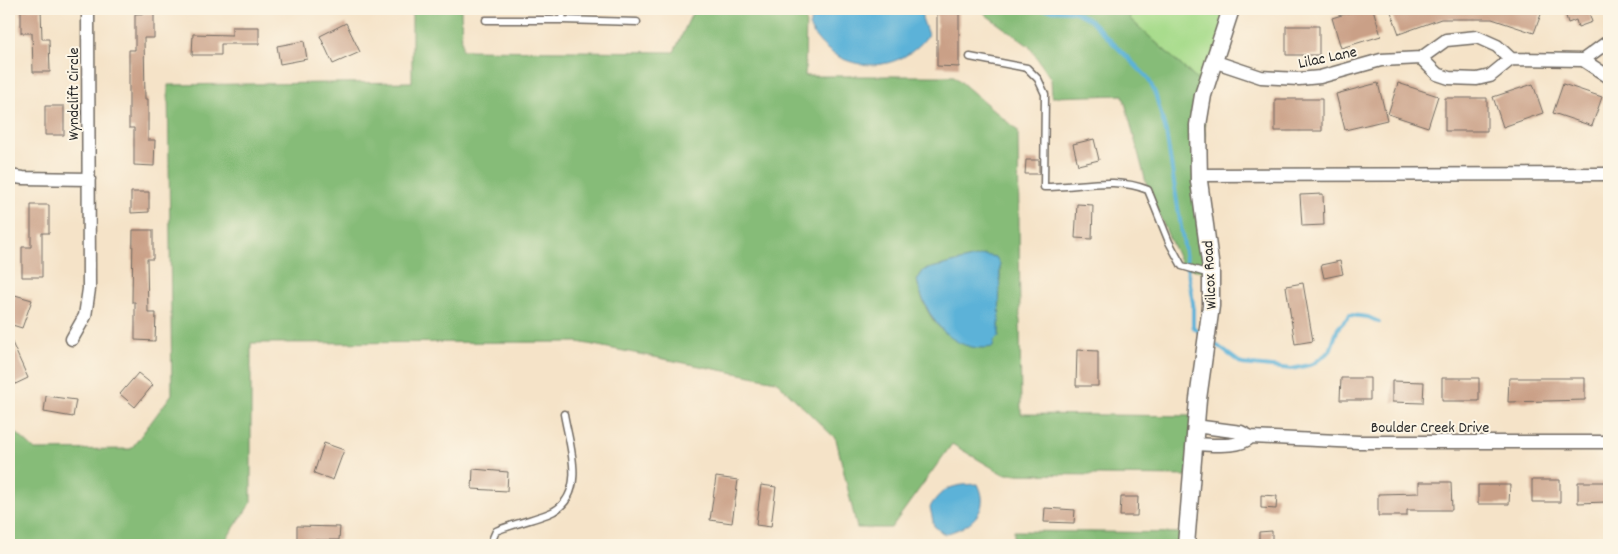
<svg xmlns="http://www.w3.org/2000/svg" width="1618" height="554" viewBox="0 0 1618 554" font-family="Dekko,sans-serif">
<rect width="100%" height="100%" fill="#fcf5e5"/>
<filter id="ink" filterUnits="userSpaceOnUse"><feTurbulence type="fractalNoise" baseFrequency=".02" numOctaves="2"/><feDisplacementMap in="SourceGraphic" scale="10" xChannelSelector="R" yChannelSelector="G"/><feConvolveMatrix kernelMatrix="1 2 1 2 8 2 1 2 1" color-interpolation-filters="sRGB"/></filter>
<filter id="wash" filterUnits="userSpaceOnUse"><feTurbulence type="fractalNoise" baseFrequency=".0096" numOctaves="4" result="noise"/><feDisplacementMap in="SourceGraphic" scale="20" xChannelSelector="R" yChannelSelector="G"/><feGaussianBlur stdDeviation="1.12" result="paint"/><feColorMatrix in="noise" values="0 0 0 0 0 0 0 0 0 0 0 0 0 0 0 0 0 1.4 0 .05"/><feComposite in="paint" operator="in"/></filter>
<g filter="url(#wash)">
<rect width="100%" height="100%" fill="#f5e3c8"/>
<path fill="#a8dc8c" stroke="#6a845c" d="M1130 9H1231L1205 87 1130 19Z"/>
<path fill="#86bc78" stroke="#587452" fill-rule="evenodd" d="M412 9H461L462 50 674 52 694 9H806L805 76H954L1018 131 1021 414 1196 416 1190 476 1003 474 952 444 891 528H857L836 439 776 381 578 342 251 343V503L222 545H9V426L35 450 131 449 172 394 168 85 412 82ZM984 255 1000 264 999 336 986 348C944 343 926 320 917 280L924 270Z
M982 9H1130V19L1205 87 1203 95 1211 274 1182 266 1148 190 1123 95 1052 97 1051 79 1029 46 986 15Z
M1014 531 1187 533 1186 545H1014Z
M1375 544H1609V545H1375Z"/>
<path fill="#5cb2d8" stroke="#446e82" d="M829 9H922V18L928 35C897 79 832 73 809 26L816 12Z
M984 255 996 257 1000 264 999 336 994 341 993 347C951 355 925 316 917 280L924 270Z
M978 484C992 512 969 528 944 534L934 526 930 507C943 486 954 485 978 484Z"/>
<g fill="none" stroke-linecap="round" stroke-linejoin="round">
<path stroke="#5cb2d8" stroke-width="4" d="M1022 9 1074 11 1090 20 1148 78 1155 93 1166 132 1193 303V327L1201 333
M1211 341 1242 364 1292 369 1313 364 1330 351 1338 328 1350 315 1368 317 1379 322"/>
</g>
<g id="blocks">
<path fill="#caa087" d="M21 9H41L42 39H49L50 72H33L32 33H21Z
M937 9H959V67L937 66Z
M1361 9H1373L1381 36 1341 48 1332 18Z
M1390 9H1543L1534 33 1492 19H1441L1399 34Z
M1564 9H1588L1592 22 1578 27 1576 20 1568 23Z
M154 13V38H144L145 99H148V140H155L154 166 134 165V128H129V50H135V14Z
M346 23 360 52 333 64 320 36Z
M1286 26H1319V55H1286Z
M232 27H259V44H221V55H192L193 34 232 35Z
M304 41 307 59 280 64 277 46Z
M1378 83 1387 120 1345 130 1336 94Z
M1398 83 1438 96 1428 127 1388 114Z
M1533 84 1543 113 1503 127 1493 97Z
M1563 84 1602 97 1592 126 1553 113Z
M1445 98H1487V131H1445Z
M1275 99H1322V131H1275Z
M45 106H64V135H45Z
M1094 139 1099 160 1078 165 1073 144Z
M1026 160H1039V174H1025Z
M131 192H149V212L131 213Z
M1323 194 1324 225 1302 226 1300 195Z
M1077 204 1093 205 1092 239 1075 238Z
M31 205H49V233H42V277H22V247H31Z
M133 230H153V259H147L148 313H156L155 341 135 340V302H132Z
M1340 261 1343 274 1324 278 1321 265Z
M1303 283 1313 341 1295 344 1286 286Z
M15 295 32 300 22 328 9 324V312Z
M9 336 28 378 9 387Z
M1077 350 1098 351V386H1076Z
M138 373 153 385 135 407 120 394Z
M1341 378H1370V400H1340Z
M1442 378H1479V401H1442Z
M1509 378H1585V400L1508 402Z
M1392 381 1424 382 1423 403 1392 402Z
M46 396 76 400 73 417 44 412Z
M324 443 344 450 333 480 314 473Z
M473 469 508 472 507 491 472 489Z
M716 477 738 480 732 523 710 520Z
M1532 480H1560V502H1532Z
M1419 482H1451L1452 510H1407V516H1378V494L1419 493Z
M1578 482H1607V502L1578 503Z
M761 485 776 487 771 527 756 525Z
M1478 485H1510L1509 504H1478Z
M1261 495 1277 496 1276 509 1261 508Z
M1121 497H1138L1137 516H1120Z
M1045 508 1075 510 1074 523 1044 522Z
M297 526 340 527 339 540H297Z
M1272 531V545H1259V532Z"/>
</g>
</g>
<g filter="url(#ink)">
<use href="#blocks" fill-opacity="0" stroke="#726b62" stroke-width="1"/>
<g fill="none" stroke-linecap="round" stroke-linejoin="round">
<defs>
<path id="service" d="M486 20H562L563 9
M562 20 637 22
M970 57 1027 68 1038 79 1045 94 1044 187C1080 187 1115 176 1148 190L1169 242 1182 266 1210 274
M490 545 496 531C512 524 541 518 554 511 587 492 569 444 564 414"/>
<path id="minor" d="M1421 58 1437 74 1449 78 1477 79 1490 76 1511 59 1583 60 1609 77
M1583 60 1609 41
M1213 61 1261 77 1299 79 1320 77 1381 60 1421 58 1446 40 1477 37 1497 46 1511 59
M1199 175 1609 174
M9 176 23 178 89 179
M72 339 85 316 89 289 88 9
M1195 426 1241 432 1251 437 1359 442H1609
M1193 444C1209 444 1238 449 1251 437"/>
<path id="tertiary" d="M1186 545 1198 399 1211 306V269L1199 181 1198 125 1203 95 1231 9"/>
</defs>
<use href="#service" stroke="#726b62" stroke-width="9"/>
<use href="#minor" stroke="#726b62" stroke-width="15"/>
<use href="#tertiary" stroke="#726b62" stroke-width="19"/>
<use href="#service" stroke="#fff" stroke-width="6"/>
<use href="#minor" stroke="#fff" stroke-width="12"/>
<use href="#tertiary" stroke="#fff" stroke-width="16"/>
</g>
</g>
<g text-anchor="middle" stroke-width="4" stroke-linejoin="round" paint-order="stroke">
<g font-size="16" fill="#2b2b2b" stroke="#fcf5e5">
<text transform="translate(1327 56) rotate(-12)" y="6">Lilac Lane</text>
<text transform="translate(72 94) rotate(-90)" y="6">Wyndclift Circle</text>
<text transform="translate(1208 275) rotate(-93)" y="6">Wilcox Road</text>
<text x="1430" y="432">Boulder Creek Drive</text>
</g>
</g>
<rect width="1618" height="554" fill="none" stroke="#fcf5e5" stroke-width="30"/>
</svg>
